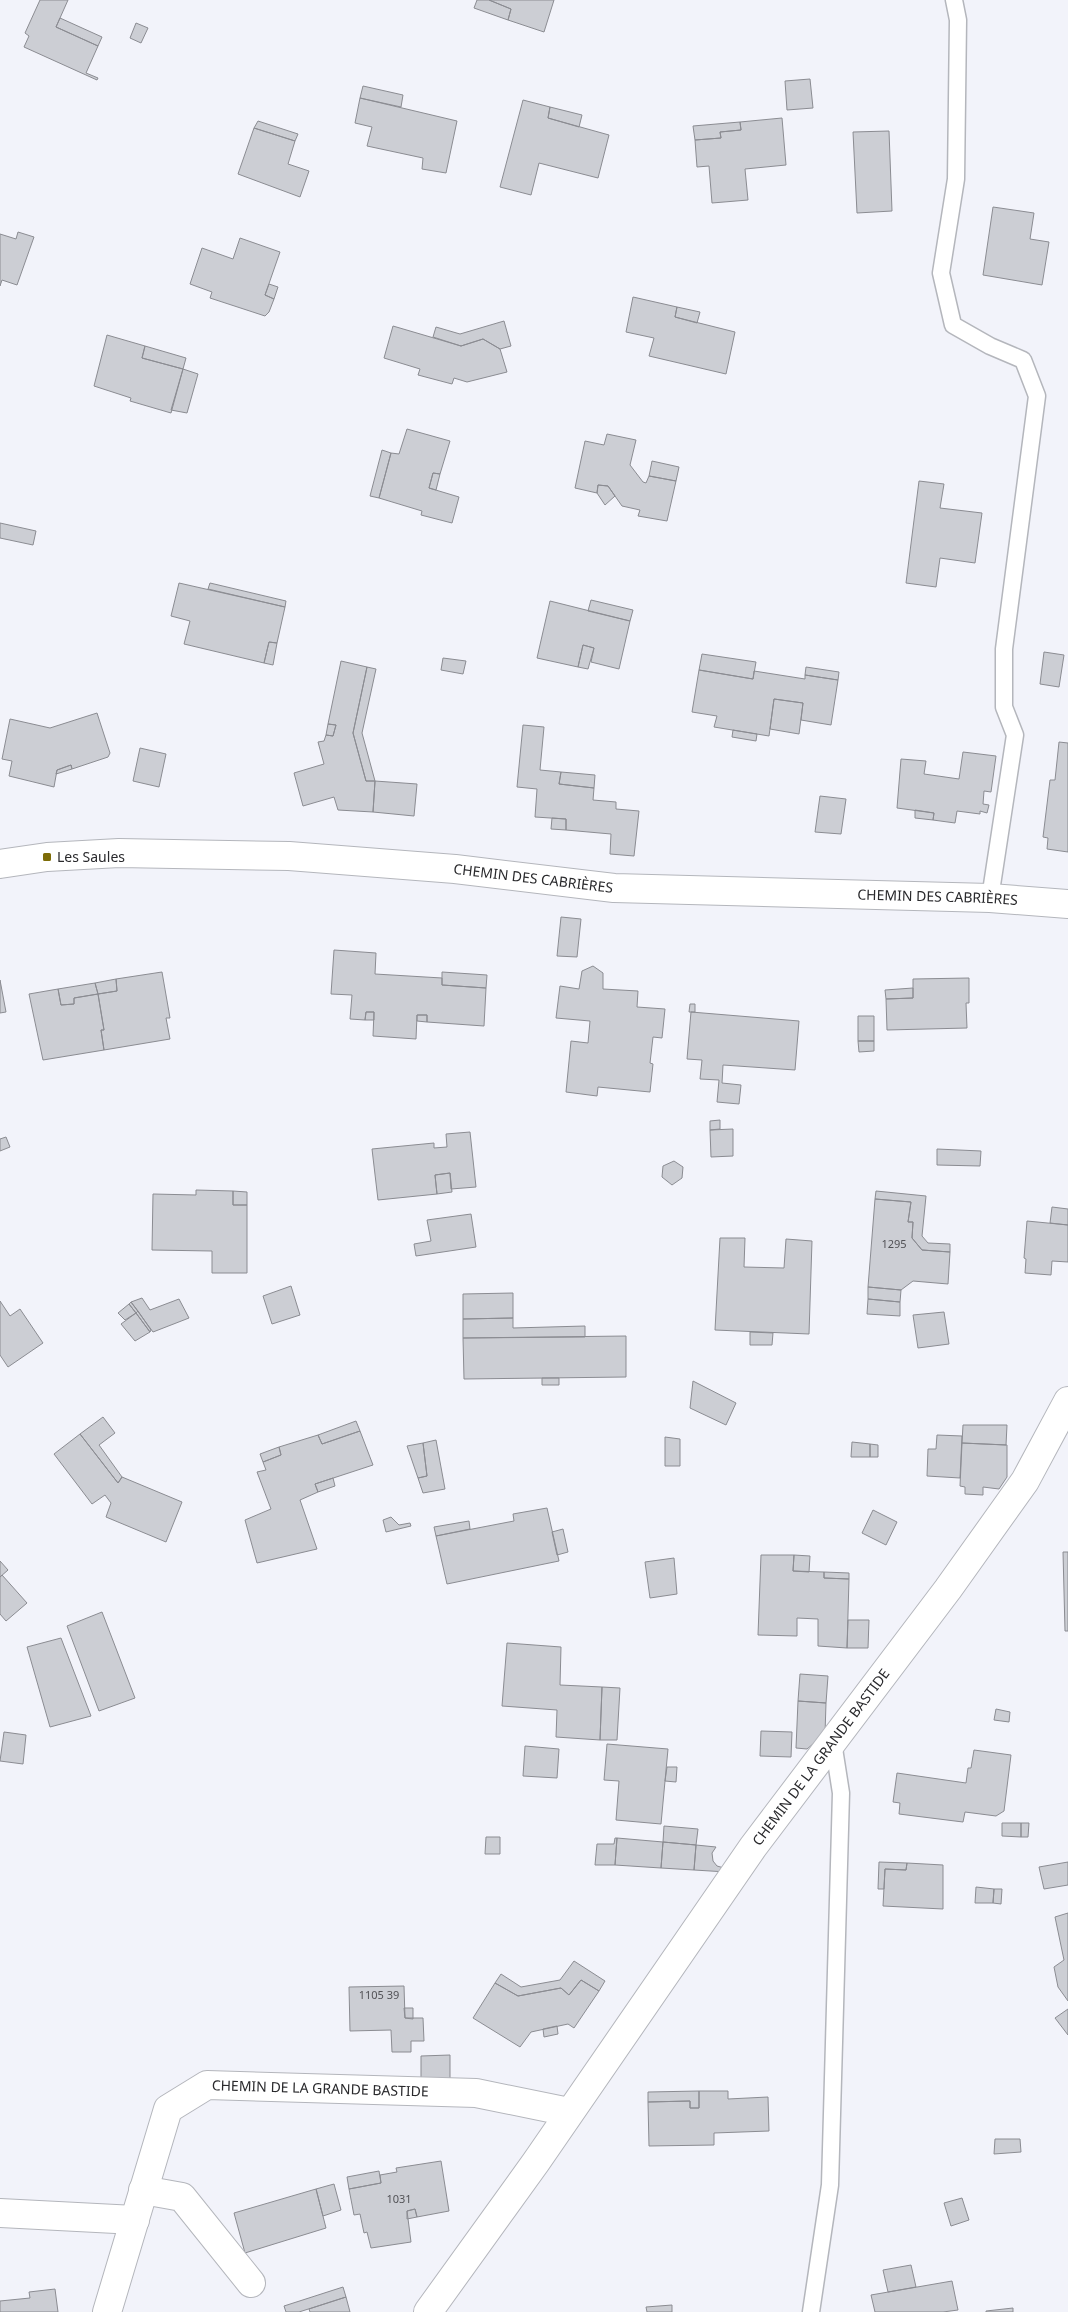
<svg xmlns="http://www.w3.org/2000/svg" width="1068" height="2312" viewBox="0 0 1068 2312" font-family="'Noto Sans',sans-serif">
<rect width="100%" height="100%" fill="#f2f3fa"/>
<path fill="#ccced4" stroke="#8b8c92" d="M40 0H68L56 27 98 46 86 73 98 78 97 80 24 47 29 36 25 33Z
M477 0H489L511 9 508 20 474 8Z
M489 0H554L544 32 508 20 511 9Z
M60 18 102 37 98 46 56 27Z
M136 23 148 28 141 43 130 38Z
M810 79 813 108 787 110 785 81Z
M363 86 403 95 401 107 360 98Z
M360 98 457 121 446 173 422 169 423 158 367 146 372 127 355 123Z
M523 100 550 107 548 118 609 135 598 178 539 163 531 195 500 187Z
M550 107 582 115 579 127 548 118Z
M782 118 786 165 745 169 748 200 712 203 709 166 697 167 695 140 721 138 720 132 741 130 740 122Z
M258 121 298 134 295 141 254 128Z
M740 122 741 130 720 132 721 138 695 140 693 126Z
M254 128 295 141 288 164 309 171 300 197 238 174Z
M889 131 892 211 857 213 853 132Z
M993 207 1034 213 1030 239 1049 242 1042 285 983 275Z
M18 232 34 237 17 285 2 280 0 286V234L16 239Z
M240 238 280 252 265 295 274 299 269 312 265 316 210 298 212 292 190 284 202 248 233 259Z
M269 284 278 287 274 299 265 295Z
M633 297 677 307 675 317 735 332 726 374 649 356 654 338 626 332Z
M677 307 700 312 697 323 675 317Z
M504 321 511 346 500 349 483 339 461 346 433 337 436 327 460 334Z
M393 326 461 346 483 339 500 349 507 372 467 382 454 378 452 384 418 375 420 369 384 358Z
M107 335 145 346 142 358 183 369 171 413 130 401 131 398 94 386Z
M145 346 186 358 183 369 142 358Z
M183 369 198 374 187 413 171 410Z
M407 429 450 441 440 474 433 473 429 488 459 497 452 523 421 515 422 511 379 498 391 453 399 454Z
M607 434 636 440 630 465 643 482 646 483 649 476 676 481 667 521 638 516 640 510 622 506 608 486 598 485 597 493 575 488 585 441 604 445Z
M382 450 391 453 379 498 370 496Z
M652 461 679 467 676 481 649 476Z
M433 473 440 474 436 490 429 488Z
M919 481 944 484 940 508 982 513 975 563 940 558 936 587 906 583Z
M598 485 608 486 615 496 605 505 597 493Z
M0 523 36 531 33 545 0 538Z
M179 583 285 607 277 643 269 642 264 663 184 644 190 621 171 616Z
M210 583 286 601 285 607 208 589Z
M591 600 633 610 630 621 588 611Z
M550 601 630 621 619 669 591 662 594 648 583 645 578 667 537 658Z
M269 642 277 643 273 665 264 663Z
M583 645 594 648 588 669 578 667Z
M1044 652 1064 655 1059 687 1040 684Z
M702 654 756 662 753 679 699 670Z
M443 658 466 661 463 674 441 670Z
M341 661 367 667 353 733 366 781H375L373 812 338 810 334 797 303 806 294 773 324 764 318 742 324 741 326 735 333 736 336 725 328 724Z
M367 667 376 669 362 733 375 781H366L353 733Z
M806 667 839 672 838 680 805 675Z
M699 670 753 679 754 671 805 679V675L838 680 831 725 801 720 803 703 774 699 769 736 714 727 717 716 692 712Z
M774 699 803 703 799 734 770 729Z
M97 713 110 753 108 757 72 769 71 765 57 770 54 787 9 776 12 761 2 759 10 719 50 728Z
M328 724 336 725 333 736 326 735Z
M523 725 544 727 540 770 561 772 559 784 594 788 593 800 616 802V809L639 811 634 856 610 854 611 834 566 830V819L535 817 537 789 517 787Z
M733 730 757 734 756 741 732 737Z
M1059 742 1068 743V852L1047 849 1048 838 1043 837 1050 780H1055Z
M140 748 166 754 159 787 133 781Z
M963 752 996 756 991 792 984 791 983 804 989 805 987 813 980 811V814L957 811 955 823 933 820 934 813 897 808 901 759 926 761 924 774 959 779Z
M71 765 72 769 56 774 57 770Z
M561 772 595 775 594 788 559 784Z
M375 781 417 784 414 816 373 812Z
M820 796 846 799 841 834 815 832Z
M915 810 934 813 933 820 915 818Z
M552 818 566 819V830L551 829Z
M561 917 581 919 577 957 557 956Z
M334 950 376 953 375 974 442 978V985L486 988 484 1026 427 1022V1015H417L416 1039 373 1036 374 1012H366L365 1020 350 1019 352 995 331 994Z
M593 966 603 973V989L638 991 637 1007 665 1009 662 1038 653 1037 650 1063 653 1064 650 1092 598 1087 597 1096 566 1092 571 1041 588 1043 590 1021 556 1018 560 986 579 989 582 971Z
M162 972 170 1018H166L170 1039 104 1050 101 1030H104L98 994 117 991 116 979Z
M442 972 487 975 486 988 442 985Z
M969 978V1003H966L967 1028 887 1030 886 999 913 998V979Z
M116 979 117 991 98 994 95 983Z
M0 980 6 1012 0 1013Z
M95 983 98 994 74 998V1004L61 1005 58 989Z
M913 988V998L886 999 885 990Z
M58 989 61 1005 74 1004V998L98 994 104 1030H101L104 1050 43 1060 29 994Z
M690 1004H695V1012H689Z
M366 1012H374V1020H365Z
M691 1012 799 1021 795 1070 723 1065 722 1083 741 1085 739 1104 717 1102 719 1080 700 1079 702 1060 687 1059Z
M417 1015H427V1022L417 1021Z
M858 1016H874V1041H858Z
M858 1041H874V1051L859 1052Z
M720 1120V1129L710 1130V1121Z
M733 1129V1156L711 1157 710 1130Z
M470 1132 476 1187 451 1189 450 1173 435 1175 437 1194 378 1200 372 1149 434 1143V1148L447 1147 446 1134Z
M6 1137 10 1147 0 1151V1139Z
M937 1149 981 1151 980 1166 937 1165Z
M674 1161 683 1167 682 1178 672 1185 662 1177 663 1166Z
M450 1173 452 1192 437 1194 435 1175Z
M196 1190 233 1191V1205H247V1273H212V1251L152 1250 153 1194 196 1195Z
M233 1191 247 1192V1205H233Z
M876 1191 926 1196 922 1236 928 1243 950 1244V1252L922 1250 912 1238 913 1222H908L911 1202 875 1199Z
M875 1199 911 1202 908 1222H913L912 1238 922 1250 950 1252 948 1284 913 1281 901 1290 868 1287Z
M1052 1207 1068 1209V1225L1050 1223Z
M471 1214 476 1247 416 1256 414 1244 431 1241 427 1220Z
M1027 1221 1068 1225V1262L1052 1261 1051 1275 1025 1273 1026 1259 1024 1258Z
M720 1238H745L744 1267 784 1268 786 1239 812 1241 809 1334 715 1330Z
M291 1286 300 1315 272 1324 263 1296Z
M868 1287 901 1290 900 1302 868 1299Z
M513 1293V1318L463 1319V1294Z
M142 1298 150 1310 179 1299 189 1318 153 1332 131 1302Z
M868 1299 900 1302V1316L867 1314Z
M0 1301 10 1316 20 1309 43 1343 8 1367 0 1355Z
M131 1302 138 1311 136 1313 129 1304Z
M129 1304 136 1313 125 1320 118 1313Z
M138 1311 151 1330 150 1332 136 1313Z
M944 1312 949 1344 918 1348 913 1315Z
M136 1313 150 1332 135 1341 121 1324Z
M513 1318V1328L585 1326V1337L463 1338V1319Z
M750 1332 773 1333 772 1345H750Z
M626 1336V1377L464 1379 463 1338Z
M542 1378H559V1385H542Z
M693 1381 736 1403 726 1425 690 1408Z
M103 1417 115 1433 99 1445 122 1477 118 1483 80 1434Z
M356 1421 360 1431 322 1444 318 1435Z
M963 1425H1007L1006 1445 962 1443Z
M360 1431 373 1465 315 1484 318 1492 300 1500 317 1549 257 1563 245 1520 271 1509 257 1472 266 1470 263 1462 281 1455 279 1447 318 1435 322 1444Z
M80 1434 118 1483 122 1477 182 1502 166 1542 106 1517 111 1503 105 1495 92 1504 54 1454Z
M937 1435 962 1436 960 1478 927 1476 928 1449H936Z
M665 1437 680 1439V1466H665Z
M436 1440 445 1489 423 1493 418 1478 427 1476 423 1443Z
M852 1442 870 1444V1457H851Z
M423 1443 427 1476 418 1478 407 1446Z
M962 1443 1007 1445V1477L999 1489 983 1487V1495L965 1494V1487L960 1486Z
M870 1444 878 1445V1457H870Z
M279 1447 281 1455 263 1462 260 1454Z
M333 1478 335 1486 318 1492 315 1484Z
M547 1508 559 1561 447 1584 436 1536 514 1521 513 1514Z
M873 1510 897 1522 886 1545 862 1533Z
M391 1517 399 1525 410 1523 411 1526 386 1532 383 1520Z
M469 1521 470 1529 436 1536 434 1527Z
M563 1529 568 1552 557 1555 552 1532Z
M1063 1552H1068V1631H1065Z
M761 1555H794L793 1571 824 1572V1578L849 1579 847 1648 818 1646V1619L797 1618V1636L758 1635Z
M794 1555 810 1556 809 1572 793 1571Z
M674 1558 677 1594 650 1598 645 1562Z
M0 1561 8 1570 0 1577Z
M824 1572 849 1573V1579L824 1578Z
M2 1575 27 1603 6 1621 0 1614V1577Z
M102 1612 135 1698 99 1711 67 1626Z
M848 1620H869L868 1648H847Z
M61 1638 91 1716 50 1727 27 1647Z
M507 1643 561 1647 560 1685 602 1687 600 1740 556 1737 557 1710 502 1706Z
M800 1674 828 1676 826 1703 798 1701Z
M602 1687 620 1688 617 1740H600Z
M798 1701 826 1703 825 1734 807 1749 796 1748Z
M996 1709 1010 1712 1009 1722 994 1720Z
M761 1731 792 1732 791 1757 760 1756Z
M4 1732 26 1735 23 1764 0 1761Z
M607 1744 668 1749 661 1824 616 1820 619 1781 604 1780Z
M525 1746 559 1749 557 1778 523 1776Z
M974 1750 1011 1755 1004 1811 996 1816 965 1812 963 1822 899 1814 900 1803 893 1802 897 1773 966 1783 968 1768H971Z
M667 1767H677L676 1782 665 1781Z
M1002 1823H1021V1837L1002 1836Z
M1021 1823H1029L1028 1837H1021Z
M664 1826 698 1829 696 1845 663 1842Z
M486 1837H500V1854H485Z
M615 1838H617L615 1865H595L597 1844H614Z
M617 1838 663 1842 661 1868 615 1865Z
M663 1842 696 1845 694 1870 661 1868Z
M696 1845 716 1847 712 1853 713 1861 717 1866 724 1868 727 1872 694 1870Z
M879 1862 907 1863 906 1870 885 1869 884 1889H878Z
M1068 1862V1885L1044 1889 1039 1867Z
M907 1863 943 1865V1909L883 1906 885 1869 906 1870Z
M976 1887 994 1889 993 1903H975Z
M994 1889H1002L1001 1904 993 1903Z
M1068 1913V2001L1058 1987 1054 1967 1064 1960 1055 1917Z
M574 1961 605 1981 599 1991 581 1980 569 1995 561 1988 518 1996 495 1983 501 1974 521 1987 560 1980Z
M581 1980 599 1991 574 2028 568 2024 531 2032 520 2047 473 2018 495 1983 518 1996 561 1988 569 1995Z
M404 1986 405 2018H423L424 2041H411V2052H392L391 2030 350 2031 349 1987Z
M404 2008H413V2019L405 2018Z
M1068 2009V2035L1055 2018Z
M557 2026 558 2034 544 2037 543 2029Z
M450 2055V2082L421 2083V2056Z
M699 2091V2108H690V2101L648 2102V2092Z
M699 2091H728V2099L768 2097 769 2131 714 2133V2145L649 2146 648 2102 690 2101V2108H699Z
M995 2139H1020L1021 2152 994 2154Z
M441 2161 449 2211 417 2217 415 2209 407 2211 411 2242 371 2248 367 2232 364 2233 360 2214 354 2215 349 2189 381 2183 380 2175 397 2172 396 2168Z
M379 2171 381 2183 349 2189 347 2177Z
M334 2184 341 2210 323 2216 316 2189Z
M316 2189 326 2228 245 2253 234 2213Z
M962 2198 969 2220 951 2226 944 2203Z
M415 2209 417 2217 407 2219V2211Z
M911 2265 916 2287 888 2292 883 2270Z
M952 2281 958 2310 943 2312H875L871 2295Z
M343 2287 346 2297 299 2312H286L284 2306Z
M55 2289 58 2312H0V2301L30 2298 29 2292Z
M346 2297 350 2312H310L309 2309Z
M672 2305V2312H647L646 2307Z
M1013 2308V2312H986V2311Z"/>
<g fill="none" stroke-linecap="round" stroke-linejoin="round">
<defs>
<path id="lane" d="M954 0 958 20 956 179 941 273 953 325 990 346 1023 360 1037 396 1004 649V707L1015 735 990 898
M811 2312 830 2185 841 1793 833 1742"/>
<g id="street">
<path id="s1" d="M0 864 47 857 119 853 289 856 455 869 614 888 990 898 1068 904"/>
<path d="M143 2190 182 2197 251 2283"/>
<path d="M0 2213 135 2220"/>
<path id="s2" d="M107 2312 168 2109 207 2085 476 2093 569 2112"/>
<path id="s3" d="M428 2312 536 2162 753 1847 948 1589 1025 1481 1068 1401"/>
</g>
</defs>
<use href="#lane" stroke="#b4b6bc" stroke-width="19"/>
<use href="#street" stroke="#b4b6bc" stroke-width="30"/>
<use href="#lane" stroke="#fff" stroke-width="16"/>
<use href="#street" stroke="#fff" stroke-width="28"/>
</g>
<rect fill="#7d6c07" stroke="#fff" stroke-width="2" x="42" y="852" width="10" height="10" rx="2.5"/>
<g text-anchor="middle" stroke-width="5" stroke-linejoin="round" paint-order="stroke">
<g font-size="11" fill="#525256">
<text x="894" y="1248">1295</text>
<text x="379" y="1999">1105 39</text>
<text x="399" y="2203">1031</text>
</g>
<g font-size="14" fill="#29292c" stroke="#fff" text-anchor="start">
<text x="57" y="862">Les Saules</text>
</g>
<g font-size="14" fill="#29292c" stroke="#fff">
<text dy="5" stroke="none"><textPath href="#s1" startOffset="535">CHEMIN DES CABRIÈRES</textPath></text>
<text dy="5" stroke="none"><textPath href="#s1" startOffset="940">CHEMIN DES CABRIÈRES</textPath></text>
<text dy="5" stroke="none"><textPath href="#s3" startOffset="680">CHEMIN DE LA GRANDE BASTIDE</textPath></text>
<text dy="5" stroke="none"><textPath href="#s2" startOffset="371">CHEMIN DE LA GRANDE BASTIDE</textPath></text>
</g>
</g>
</svg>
